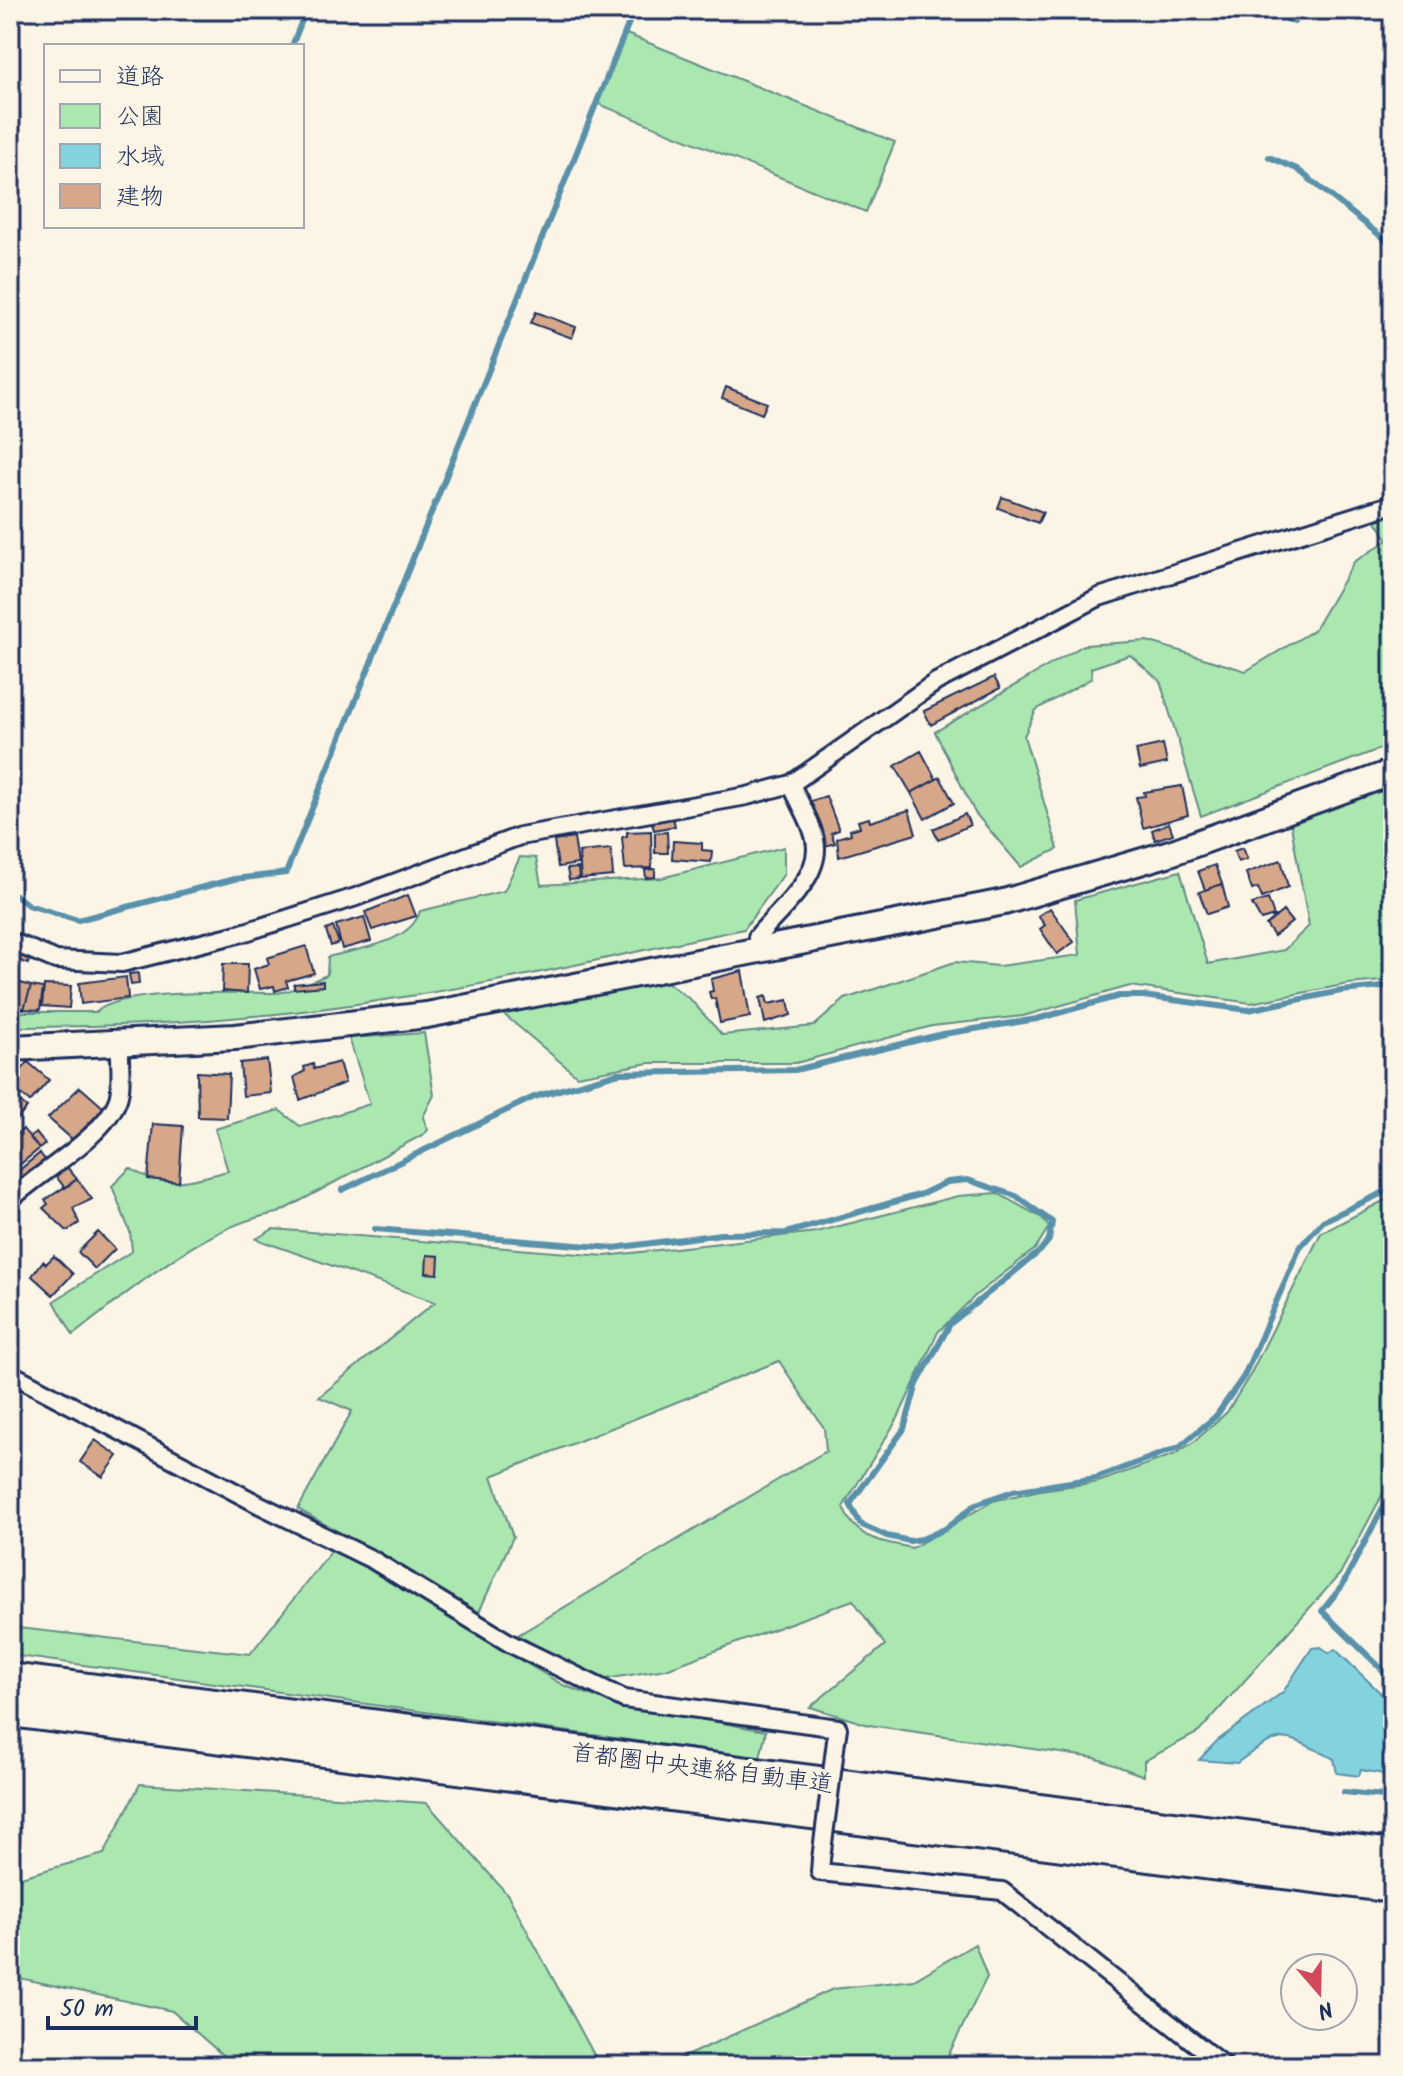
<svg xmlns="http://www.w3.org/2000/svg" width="1403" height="2076" viewBox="0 0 1403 2076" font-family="Kalam,'Klee One',sans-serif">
<rect width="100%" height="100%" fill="#fcf5e5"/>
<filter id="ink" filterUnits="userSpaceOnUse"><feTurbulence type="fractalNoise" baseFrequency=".0125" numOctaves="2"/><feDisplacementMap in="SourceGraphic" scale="16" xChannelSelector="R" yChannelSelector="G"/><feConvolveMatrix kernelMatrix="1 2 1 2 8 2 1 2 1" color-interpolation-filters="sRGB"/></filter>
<g filter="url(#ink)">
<path fill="#aae8b0" stroke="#628c87" stroke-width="2" d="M624 33 895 142 866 212 596 103Z
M1393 515V744L1201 816 1160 681 1130 655 1091 668 1092 678 1036 710 1024 736 1058 849 1021 867 975 813 935 732 1084 645 1147 641 1246 671 1314 630 1354 562 1388 540 1376 521Z
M1393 783V980L1348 984 1251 1003 1130 986 1023 1016 932 1026 796 1063H649L577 1076 501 1012 664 980 691 1000 722 1035 814 1026 845 999 955 962 999 966 1080 955 1075 900 1180 871 1208 964 1284 950 1309 926 1290 820Z
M784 847V874L744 929C635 951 526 978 416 995 283 1017 145 1028 10 1027V1012H96C124 988 235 993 274 993 290 993 311 981 327 975L328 957C359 948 410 944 420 911L504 891 520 857 536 858 541 885 661 878Z
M424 1033 434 1095 423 1117 428 1130 424 1134 278 1213C204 1224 131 1291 73 1335L54 1301 132 1251 130 1232 112 1186 130 1168C163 1191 192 1180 228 1171L215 1129 279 1110 300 1126 370 1104 349 1038Z
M997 1193 1042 1218 1049 1227 1035 1249 976 1295 938 1332 898 1418 843 1507C856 1540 880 1541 912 1548L993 1501 1040 1490 1098 1482 1175 1454 1195 1441 1227 1412 1250 1375 1321 1233 1393 1196V1475L1340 1574 1199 1732 1144 1761V1776L1095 1758 869 1725 810 1707 885 1645 853 1600 666 1669 594 1681 518 1635 826 1451 824 1428 779 1361 492 1476 513 1537 479 1612 298 1509 352 1411 319 1397 435 1302 256 1239 273 1229 605 1256 816 1232 958 1196Z
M334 1548 563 1685 612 1703 766 1731 760 1758 10 1655V1627L250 1654Z
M140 1784 427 1803 508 1895 600 2066H235L172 2011 10 1976V1880L104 1854Z
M975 1944 987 1977 943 2066H664L833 1989 914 1980Z"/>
<path fill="#83d3df" stroke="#5991ab" stroke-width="2" d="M1321 1647 1329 1653 1335 1649 1393 1705V1779H1384V1774L1361 1770 1359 1776 1337 1773 1334 1759C1283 1733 1283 1729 1237 1763L1199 1760 1217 1741 1283 1692 1312 1648Z"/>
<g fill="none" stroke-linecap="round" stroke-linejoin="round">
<path stroke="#5991ab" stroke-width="6" d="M1265 10 1294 22
M292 46 306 10
M1269 157 1297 169 1393 246
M1393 282 1387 285 1393 298
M15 895 28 905 78 920 234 879 286 873 634 10
M342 1190 534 1097 619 1073 795 1070 943 1034 1037 1019 1119 996H1143L1248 1010 1341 991 1393 986
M375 1229 614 1248 721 1234 786 1233 922 1194 947 1182 968 1180 1016 1196 1052 1222 1049 1240 1040 1251 950 1324 917 1384 904 1429 850 1504 860 1524 887 1536 910 1541 922 1539 945 1529 976 1504 1013 1491 1096 1478 1179 1447 1216 1416 1244 1376 1300 1247 1323 1221 1393 1188
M1393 1488 1342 1586 1322 1611 1393 1680
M1344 1792 1393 1797"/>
</g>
<path fill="#d7a789" stroke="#1b2f5e" stroke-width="2" d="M536 312 576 327 572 338 531 323Z
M726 387 767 403 762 414 722 398Z
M1002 497 1043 512 1038 523 998 508Z
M994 677 1000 688 931 725 924 711Z
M1163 744 1167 763 1140 769 1136 750Z
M921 751 936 779 911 793 895 766Z
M940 777 954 803 925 819 911 793Z
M1182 786 1188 815 1143 828 1136 797 1145 796 1144 792Z
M826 796 839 830 831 833 835 843 825 846 808 802Z
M909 810 916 834 839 857 837 838 851 834 850 830 860 827 858 821 869 818 870 822Z
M965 814 970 825 938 840 933 829Z
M673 818 675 826 654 830 652 823Z
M1169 823 1173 834 1155 840 1152 830Z
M651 831 652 868 625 869 622 837 627 836V832Z
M667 832 668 853H655V833Z
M574 838 578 864 558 867 554 841Z
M673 841 702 843V850L712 851 711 862 672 859Z
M1242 848 1247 859 1238 862 1234 851Z
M611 849 613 876 581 879 579 852Z
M1281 860 1288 887 1262 898 1258 888 1252 890 1246 873Z
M1215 865 1222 884 1205 890 1198 871Z
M578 868 579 879 569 880 567 869Z
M655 869V877L646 878 645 870Z
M1222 884 1228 907 1207 914 1199 892Z
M408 895 416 916 372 930 365 912Z
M1268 899 1274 916 1261 920 1252 904Z
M1050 908 1074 942 1057 954 1040 929 1045 925 1038 916Z
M1283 911 1292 922 1274 936 1266 925Z
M364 917 371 941 342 949 336 925Z
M333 927 339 943 331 946 326 930Z
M306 946 314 973 286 981 288 987 275 991 274 986 260 989 254 969 269 964 267 958Z
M14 951 30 958 28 964 11 957Z
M223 964H248L247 993 222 991Z
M742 971 750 1017 720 1023 715 998 711 999 709 992 713 991 711 979Z
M138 973 139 984 131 985 129 974Z
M126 977 128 998 81 1004 79 983Z
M10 980 31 986 24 1009 10 1004Z
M323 981V986L294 989V984Z
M44 985 71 986 69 1008 42 1006Z
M31 986 43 988 40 1010 24 1009Z
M766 996 768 1004 788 1000 791 1015 765 1023 760 998Z
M267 1060 271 1093 243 1096 240 1063Z
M28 1062 49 1080 30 1102 10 1085Z
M339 1062 345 1083 300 1100 294 1077 305 1071 304 1067 313 1064 314 1069Z
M197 1072 229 1074 227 1118 198 1117Z
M80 1087 104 1108 73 1140 48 1118Z
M11 1094 27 1108 13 1124 10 1122Z
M153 1124 183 1126 179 1182 148 1179Z
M23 1129 39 1149 13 1170 10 1139Z
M36 1133 45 1144 39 1149 30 1137Z
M40 1153 45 1160 21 1179 16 1173Z
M66 1166 77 1179 65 1188 55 1175Z
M77 1179 92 1199 73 1208 79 1223 67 1231 43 1208 48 1204 45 1200Z
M98 1232 115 1249 95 1269 78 1252Z
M427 1255 439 1256 438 1274 426 1273Z
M54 1256 73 1274 53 1295 32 1276 43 1261 46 1264Z
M95 1440 118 1456 103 1477 80 1462Z"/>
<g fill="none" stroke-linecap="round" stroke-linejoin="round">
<defs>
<path id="street" d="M10 941 56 960 122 963 242 933 356 897 520 836 747 796 791 784 936 682 1099 597 1393 504
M757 950V937C776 913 816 882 816 849 816 828 799 803 791 784
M10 1200C39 1172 105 1137 118 1099 123 1084 119 1061 120 1044
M10 1373 258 1504 373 1560 511 1644 624 1699 838 1728 836 1741
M821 1859 820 1872 1002 1891 1224 2066"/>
<path id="secondary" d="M10 1048 235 1037 427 1015 1004 902 1170 853 1393 772"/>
<path id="highway" d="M10 1680 1393 1856
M10 1710 1393 1886"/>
</defs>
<use href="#street" stroke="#1b2f5e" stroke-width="22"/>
<use href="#secondary" stroke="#1b2f5e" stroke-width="30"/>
<use href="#highway" stroke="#1b2f5e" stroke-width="38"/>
<use href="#street" stroke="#fcf5e5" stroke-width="16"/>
<use href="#secondary" stroke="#fcf5e5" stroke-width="24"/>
<use href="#highway" stroke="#fcf5e5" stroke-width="32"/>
<defs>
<path id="street-bridge" d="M821 1859 836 1741"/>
</defs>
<use href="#street-bridge" stroke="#1b2f5e" stroke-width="22" stroke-linecap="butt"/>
<use href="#street-bridge" stroke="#fcf5e5" stroke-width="16"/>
</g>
</g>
<g text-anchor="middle" stroke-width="7" stroke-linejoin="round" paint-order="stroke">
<g font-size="24" fill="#1b2f5e" stroke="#fcf5e5">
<text transform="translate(702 1768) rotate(7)" y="8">首都圏中央連絡自動車道</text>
</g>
</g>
<rect width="1403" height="2076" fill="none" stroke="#fcf5e5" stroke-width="40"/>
<rect x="20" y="20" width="1363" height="2036" fill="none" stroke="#1b2f5e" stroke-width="3" filter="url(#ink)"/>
<rect x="44" y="44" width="260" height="184" fill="#fcf5e5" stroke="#a2a6af" stroke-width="2"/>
<rect x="60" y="70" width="40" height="12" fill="#fcf5e5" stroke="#a2a6af" stroke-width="2"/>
<text x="116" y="84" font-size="24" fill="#1b2f5e">道路</text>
<rect x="60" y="104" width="40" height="24" fill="#aae8b0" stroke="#a2a6af" stroke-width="2"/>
<text x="116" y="124" font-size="24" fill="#1b2f5e">公園</text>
<rect x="60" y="144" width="40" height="24" fill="#83d3df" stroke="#a2a6af" stroke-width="2"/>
<text x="116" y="164" font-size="24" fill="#1b2f5e">水域</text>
<rect x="60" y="184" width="40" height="24" fill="#d7a789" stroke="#a2a6af" stroke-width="2"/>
<text x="116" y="204" font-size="24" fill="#1b2f5e">建物</text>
<g transform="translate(1319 1992) rotate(160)"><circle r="38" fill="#fcf5e5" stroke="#a2a6af" stroke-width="2"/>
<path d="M0-6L14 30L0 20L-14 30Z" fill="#d1495b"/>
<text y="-12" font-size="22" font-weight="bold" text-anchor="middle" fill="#1b2f5e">N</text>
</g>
<path d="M48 2016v12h148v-12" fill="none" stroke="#1b2f5e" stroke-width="4"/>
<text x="60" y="2016" font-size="24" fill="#1b2f5e" stroke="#fcf5e5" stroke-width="6" paint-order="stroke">50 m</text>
</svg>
